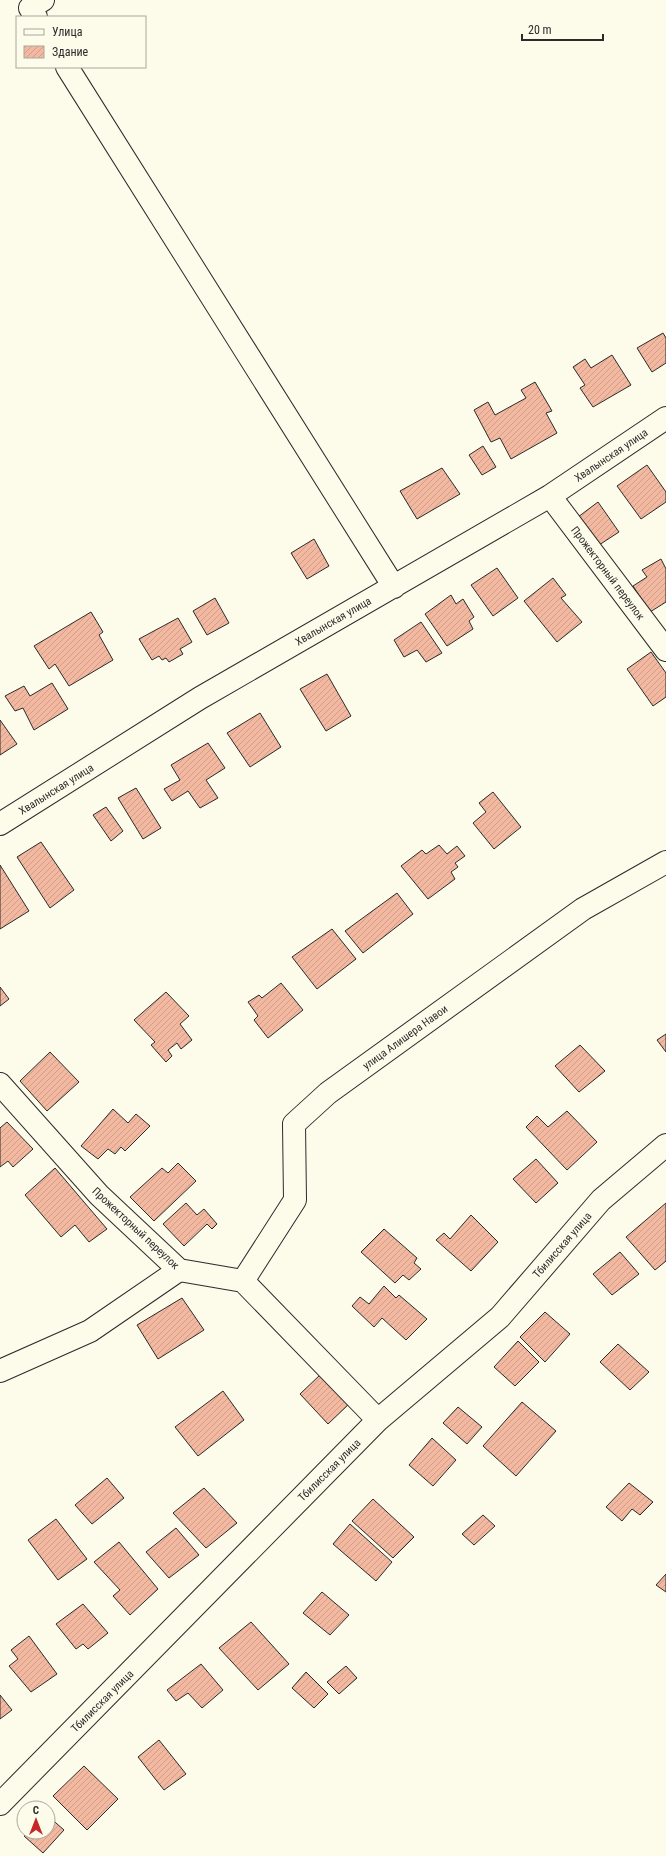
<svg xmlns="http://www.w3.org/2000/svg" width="666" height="1856" viewBox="0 0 666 1856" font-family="'Roboto Condensed',sans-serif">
<defs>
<pattern id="building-hatch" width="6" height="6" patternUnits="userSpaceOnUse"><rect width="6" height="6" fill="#f2b8a0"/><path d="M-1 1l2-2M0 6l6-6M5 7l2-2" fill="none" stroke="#d09e8a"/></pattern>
</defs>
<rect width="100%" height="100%" fill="#fdfbea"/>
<path fill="url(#building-hatch)" stroke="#2b2b2b" d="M663 333 666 338V363L652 372 637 348Z
M612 355 631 385 593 407 580 388 585 385 573 367 585 359 591 368Z
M535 382 552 411 546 413 557 433 511 459 500 438 491 442 474 410 488 402 495 415 526 398 521 390Z
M483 446 496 467 482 475 469 455Z
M647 465 666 492V502L641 519 617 486Z
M442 468 460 494 417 519 400 491Z
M598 502 619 532 599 545 578 517Z
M314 539 329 566 307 579 291 553Z
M661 559 666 569V602L650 612 633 586 647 577 642 570Z
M497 568 518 598 493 616 471 585Z
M553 578 566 595 561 598 582 622 557 642 524 601Z
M451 595 456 604 463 599 474 617 469 621 473 629 447 646 425 614Z
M215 598 229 623 207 635 193 611Z
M91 612 103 632 99 635 113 660 69 686 55 664 49 669 34 646Z
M178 618 192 642 180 649 183 654 169 662 166 658 162 660 159 656 152 660 139 639Z
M421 622 442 653 426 662 417 650 404 657 394 640Z
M651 652 666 673V697L653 706 627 669Z
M327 674 351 716 326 731 300 689Z
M52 683 68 709 34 730 23 708 15 711 5 696 24 686 30 696Z
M260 713 281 747 250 767 227 733Z
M0 720 17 744 0 755Z
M208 743 225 768 206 780 218 798 200 808 188 791 172 801 164 789 180 780 171 765Z
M136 788 161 828 143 839 118 798Z
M493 792 521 827 494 849 473 823 486 812 479 803Z
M106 807 123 831 111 841 93 815Z
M41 842 74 890 50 908 17 857Z
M439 845 447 854 457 846 465 856 455 863 458 867 451 872 455 879 428 899 401 866 422 850 426 854Z
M0 865 29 911 0 929Z
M397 893 413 914 363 953 345 931Z
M332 929 356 959 317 989 292 957Z
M281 983 303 1010 268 1038 254 1020 258 1016 248 1002 259 995 262 998Z
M0 987 9 999 0 1006Z
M166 992 189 1016 180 1024 192 1040 181 1049 177 1043 168 1050 172 1056 166 1062 151 1045 155 1042 134 1020Z
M666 1034V1052L657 1040Z
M580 1045 605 1071 579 1092 555 1066Z
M50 1052 79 1082 47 1111 20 1081Z
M113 1109 128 1123 136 1114 150 1126 125 1151 121 1147 115 1154 108 1149 98 1159 81 1146Z
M567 1111 597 1142 567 1170 526 1127 537 1116 548 1127Z
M7 1122 33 1149 13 1167 8 1161 0 1167V1128Z
M536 1159 558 1183 536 1203 513 1179Z
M178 1163 196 1181 154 1221 130 1197 162 1168 168 1173Z
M55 1168 107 1229 89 1242 75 1225 61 1237 25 1195Z
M186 1203 197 1215 204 1209 217 1224 212 1229 207 1224 184 1246 163 1224Z
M666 1203V1261L655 1270 626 1237Z
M471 1215 498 1242 471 1271 436 1240 444 1233 450 1239Z
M384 1229 417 1258 414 1263 421 1269 409 1280 403 1275 395 1283 361 1252Z
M620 1252 639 1274 612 1295 593 1274Z
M384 1286 396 1298 399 1295 427 1319 406 1340 382 1318 374 1327 352 1306 360 1297 369 1304Z
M182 1298 204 1330 158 1359 137 1325Z
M545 1312 570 1334 545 1362 520 1337Z
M518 1341 539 1362 515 1386 494 1367Z
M618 1344 649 1372 630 1390 600 1362Z
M321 1374 349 1404 328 1424 300 1394Z
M223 1391 244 1420 198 1456 175 1427Z
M522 1402 556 1431 516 1476 483 1446Z
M458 1407 482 1427 467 1444 443 1423Z
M432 1438 456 1460 433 1486 409 1465Z
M107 1478 124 1498 92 1524 75 1505Z
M629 1483 653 1502 640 1515 632 1509 622 1521 606 1507Z
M204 1488 237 1523 206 1548 173 1513Z
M373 1499 414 1537 393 1558 352 1521Z
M483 1515 495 1526 474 1545 462 1534Z
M56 1519 87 1559 58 1580 28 1540Z
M350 1524 392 1562 376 1581 333 1544Z
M176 1528 199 1555 169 1578 146 1552Z
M119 1542 158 1589 130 1615 113 1596 120 1590 94 1562Z
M666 1574V1592L656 1585Z
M322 1592 349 1615 330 1635 303 1613Z
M83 1604 108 1633 88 1649 83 1644 76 1649 56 1624Z
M251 1622 289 1664 258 1690 219 1648Z
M29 1636 57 1674 31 1692 9 1666 18 1659 11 1650Z
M201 1664 223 1690 202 1708 188 1693 176 1701 167 1690Z
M346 1666 357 1678 339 1694 327 1682Z
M306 1672 328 1694 314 1708 292 1688Z
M0 1695 12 1710 0 1719Z
M159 1740 186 1774 164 1790 138 1757Z
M84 1766 118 1799 87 1830 53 1796Z
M48 1816 64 1830 43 1853 24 1836 28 1832H48Z"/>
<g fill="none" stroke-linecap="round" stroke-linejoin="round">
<defs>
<path id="minor" d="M36 17 30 8 43 0
M67 67 394 587
M550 496 666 650
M0 824 200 698 550 496 666 418
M0 1084 99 1195 179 1270 243 1281 378 1420
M243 1281 295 1200 294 1124 328 1093 583 909 666 862
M0 1371 90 1331 179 1270
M0 1804 378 1420 500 1317 601 1200 666 1145"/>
</defs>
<use href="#minor" stroke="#2b2b2b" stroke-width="24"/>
<use href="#minor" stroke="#fdfbea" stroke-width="22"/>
</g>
<g text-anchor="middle" stroke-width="3" stroke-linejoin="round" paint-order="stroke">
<g font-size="11" fill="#2b2b2b" stroke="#fdfbea">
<text transform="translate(611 455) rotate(-34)" y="4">Хвалынская улица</text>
<text transform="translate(608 573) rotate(53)" y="4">Прожекторный переулок</text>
<text transform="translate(333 621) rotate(-30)" y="4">Хвалынская улица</text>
<text transform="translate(56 789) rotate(-32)" y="4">Хвалынская улица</text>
<text transform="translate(405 1037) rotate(-36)" y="4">улица Алишера Навои</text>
<text transform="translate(136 1228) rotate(43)" y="4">Прожекторный переулок</text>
<text transform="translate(562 1245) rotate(-49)" y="4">Тбилисская улица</text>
<text transform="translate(329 1470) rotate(-45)" y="4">Тбилисская улица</text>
<text transform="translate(102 1701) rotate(-45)" y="4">Тбилисская улица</text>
</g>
</g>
<rect x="16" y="16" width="130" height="52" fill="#fdfbea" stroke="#a9a89e"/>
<rect x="24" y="29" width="20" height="6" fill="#fdfbea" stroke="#a9a89e"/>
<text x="52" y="36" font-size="12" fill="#2b2b2b">Улица</text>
<rect x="24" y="46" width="20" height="12" fill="url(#building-hatch)" stroke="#a9a89e"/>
<text x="52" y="56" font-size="12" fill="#2b2b2b">Здание</text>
<g transform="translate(36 1820)"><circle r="19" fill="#fdfbea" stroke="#a9a89e"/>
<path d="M0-3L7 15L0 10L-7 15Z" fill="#c62828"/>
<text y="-6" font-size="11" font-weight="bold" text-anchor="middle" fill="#2b2b2b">С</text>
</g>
<path d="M522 34v6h81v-6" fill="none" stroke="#2b2b2b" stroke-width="2"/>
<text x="528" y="34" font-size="12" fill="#2b2b2b" stroke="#fdfbea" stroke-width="3" paint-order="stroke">20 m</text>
</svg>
